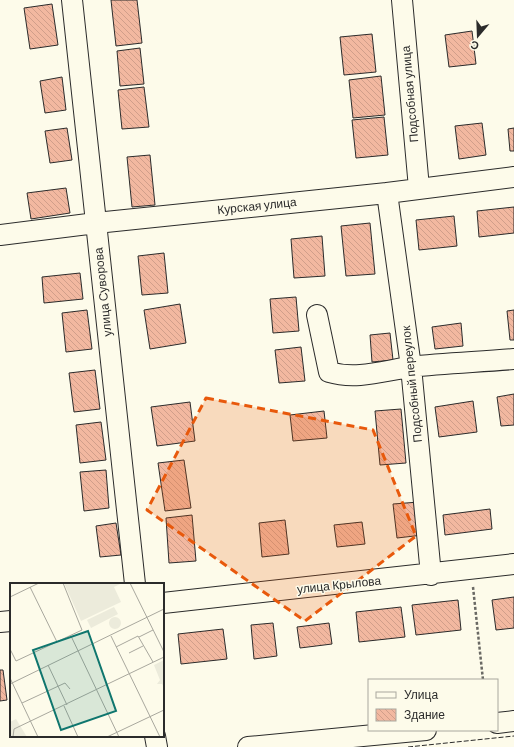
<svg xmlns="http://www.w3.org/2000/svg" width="514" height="747" viewBox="0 0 514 747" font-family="Barlow,sans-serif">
<defs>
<pattern id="building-back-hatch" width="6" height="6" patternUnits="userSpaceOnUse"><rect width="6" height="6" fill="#f2b8a0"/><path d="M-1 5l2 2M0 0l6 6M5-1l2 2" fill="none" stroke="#d09e8a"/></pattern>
</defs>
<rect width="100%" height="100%" fill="#fdfbea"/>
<path fill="url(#building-back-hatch)" stroke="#2b2b2b" d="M111 0H137L142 43 116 46Z
M52 4 58 45 30 49 24 8Z
M472 31 476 64 449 67 445 35Z
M372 34 376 72 344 75 340 37Z
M140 48 144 84 120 86 117 51Z
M381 76 385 115 353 118 349 80Z
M62 77 66 110 45 113 40 81Z
M144 87 149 127 122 129 118 90Z
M384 117 388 155 356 158 352 120Z
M482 123 486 155 459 159 455 126Z
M67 128 72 160 50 163 45 131Z
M514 128V151H510L508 129Z
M150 155 155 205 132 207 127 157Z
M66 188 70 213 31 219 27 193Z
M514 207V233L479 237 477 211Z
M454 216 457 246 419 250 416 220Z
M370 223 375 274 346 276 341 226Z
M322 236 325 276 294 278 291 239Z
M164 253 168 293 142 295 138 256Z
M80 273 83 299 44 303 42 277Z
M296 297 299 331 273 333 270 299Z
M180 304 186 343 150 349 144 310Z
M87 310 92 349 66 352 62 313Z
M514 310V340H510L507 311Z
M461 323 463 346 435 349 432 327Z
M390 333 393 360 372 362 370 335Z
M301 347 305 381 279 383 275 350Z
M95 370 100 409 74 412 69 373Z
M514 394V425L501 426 497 397Z
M473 401 477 432 439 437 435 407Z
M190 402 195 441 157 446 151 407Z
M401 409 406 463 380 465 375 411Z
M324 411 327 438 293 441 290 415Z
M101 422 106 460 80 463 76 425Z
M184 460 191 508 165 511 158 463Z
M106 470 109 508 84 511 80 472Z
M419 502 423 535 397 538 393 504Z
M490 509 492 529 445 535 443 515Z
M192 515 196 561 169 563 166 518Z
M285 520 289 554 262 557 259 523Z
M362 522 365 544 337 547 334 525Z
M116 523 121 555 100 557 96 526Z
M514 597V628L496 630 492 600Z
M458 600 461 630 416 635 412 605Z
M401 607 405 637 359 642 356 612Z
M273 623 277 656 254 659 251 625Z
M329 623 332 644 300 648 297 627Z
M223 629 227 659 181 664 178 634Z
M0 670H3L7 700 0 701Z"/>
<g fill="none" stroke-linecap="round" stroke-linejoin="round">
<defs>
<path id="minor" d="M72 0 135 584
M402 0 419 188
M387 193 411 367 431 575
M0 235 96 223 387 193 514 177
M317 315 329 372C356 380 383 371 410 367 444 363 480 362 514 359
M163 603 514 564
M0 622 11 621
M497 723 514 721
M155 736 157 747
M248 747 426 730"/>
</defs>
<use href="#minor" stroke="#2b2b2b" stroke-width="22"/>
<path stroke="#6a6964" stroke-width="2.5" stroke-dasharray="3 2" stroke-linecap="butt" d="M473 587 483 680"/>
<use href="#minor" stroke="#fdfbea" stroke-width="20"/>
<path stroke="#2b2b2b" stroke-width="1" stroke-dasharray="5 2" stroke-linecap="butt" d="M408 747 514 736"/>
</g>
<path fill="#e8590c" fill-opacity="0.2" stroke="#e8590c" stroke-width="3" stroke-dasharray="8 5" stroke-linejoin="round" d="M206 398 373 430 416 536 305 621 147 510Z"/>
<g text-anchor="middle" stroke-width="3" stroke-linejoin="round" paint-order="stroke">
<g font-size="12" fill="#2b2b2b" stroke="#fdfbea">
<text transform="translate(410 94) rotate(-95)" y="4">Подсобная улица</text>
<text transform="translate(257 206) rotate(-6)" y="4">Курская улица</text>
<text transform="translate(103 292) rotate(-96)" y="4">улица Суворова</text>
<text transform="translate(412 384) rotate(-96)" y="4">Подсобный переулок</text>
<text transform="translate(339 585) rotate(-6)" y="4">улица Крылова</text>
</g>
</g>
<g transform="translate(10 583)">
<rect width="154" height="154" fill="#fdfbea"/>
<path d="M54 0H112L104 4 111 19 71 38ZM99 40a6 6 0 1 1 12 0a6 6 0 1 1-12 0Z" fill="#ecebdb"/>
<path d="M104 24 108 31 81 45 77 37ZM154 77V104L152 101H147L150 97 144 82Z" fill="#ecebdb"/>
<path d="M6 136 17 154H0V139Z" fill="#ecebdb"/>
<path fill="none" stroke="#a9a89e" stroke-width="1" d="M120 0 154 69M20 4 47 59M0 14 29 0M61 53 109 154M101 53 150 154M129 54 143 47M106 64 128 53 143 79M0 66 6 78 72 47 53 0M119 70 133 63M38 82 57 122M0 95 28 154M0 101 154 26M12 120 55 100 60 106M54 123 68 154M3 154 4 146 154 74M97 154 154 127"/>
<path fill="#0f766e" fill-opacity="0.15" stroke="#0f766e" stroke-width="2" d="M78 48 106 128 51 147 23 67Z"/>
<rect width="154" height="154" fill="none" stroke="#2b2b2b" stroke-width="2"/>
</g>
<rect x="368" y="679" width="130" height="52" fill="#fdfbea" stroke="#a9a89e"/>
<rect x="376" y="692" width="20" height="6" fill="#fdfbea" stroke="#a9a89e"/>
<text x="404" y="699" font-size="12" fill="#2b2b2b">Улица</text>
<rect x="376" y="709" width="20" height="12" fill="url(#building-back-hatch)" stroke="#a9a89e"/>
<text x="404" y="719" font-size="12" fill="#2b2b2b">Здание</text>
<g transform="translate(478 36) rotate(199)" stroke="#fdfbea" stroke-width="3" paint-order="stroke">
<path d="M0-3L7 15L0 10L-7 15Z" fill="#2b2b2b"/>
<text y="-6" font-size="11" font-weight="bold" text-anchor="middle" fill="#2b2b2b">С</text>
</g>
</svg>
